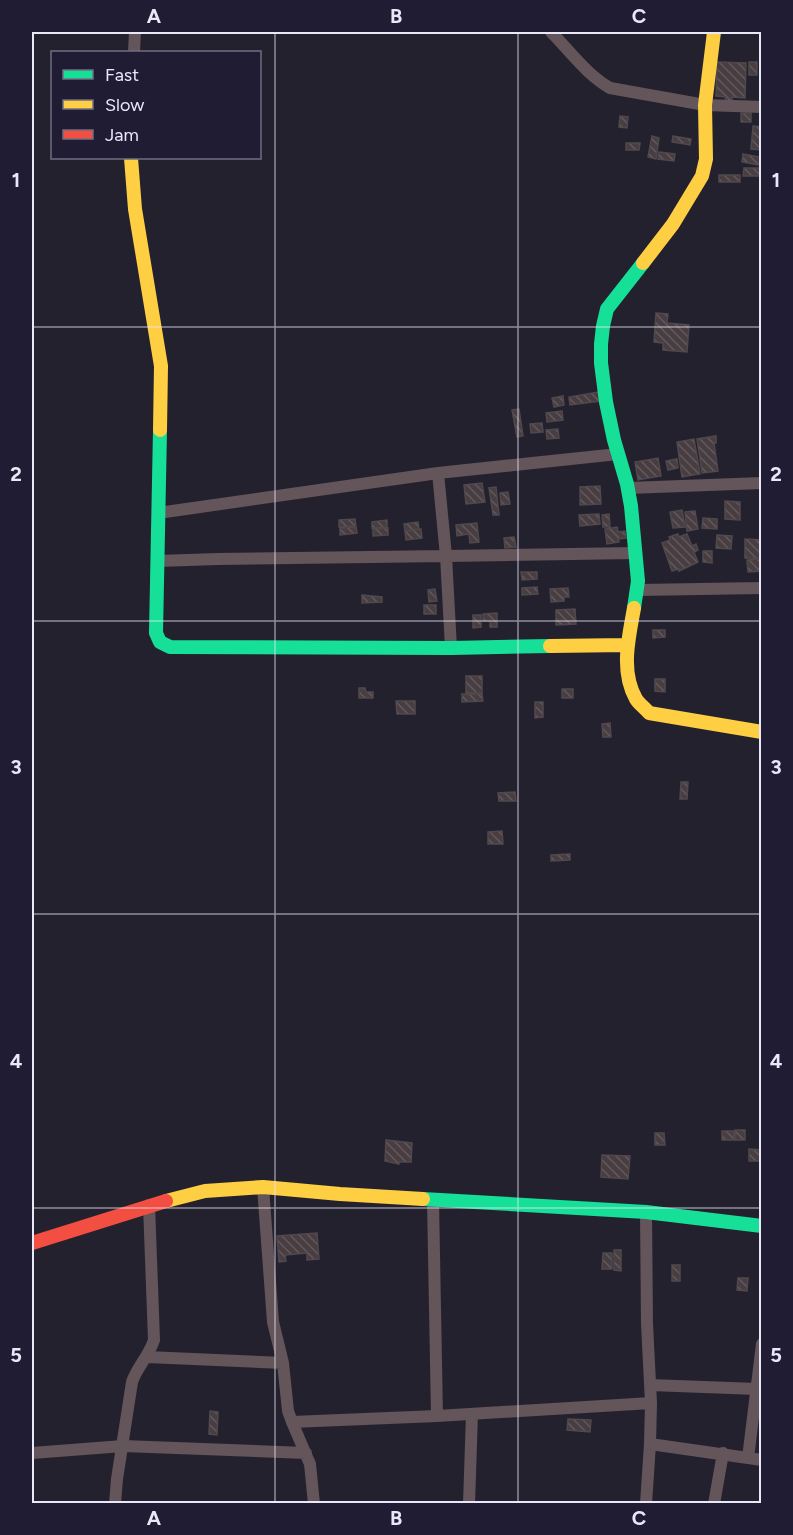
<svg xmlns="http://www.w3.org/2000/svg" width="793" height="1535" viewBox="0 0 793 1535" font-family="Figtree,sans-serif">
<defs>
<pattern id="building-back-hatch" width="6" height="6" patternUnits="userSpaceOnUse" patternTransform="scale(1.5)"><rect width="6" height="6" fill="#483d41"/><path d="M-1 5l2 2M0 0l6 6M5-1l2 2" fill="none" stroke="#62595d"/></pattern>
</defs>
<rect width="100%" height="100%" fill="#24212e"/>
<path fill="url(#building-back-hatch)" stroke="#4f484d" stroke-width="1.5" d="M717 62 746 63 745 98 732 97V101H725L726 97 716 96Z
M749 62H757V75H749Z
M741 113H751V122H741Z
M620 116 628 117 627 128 619 127Z
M753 126 762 127V150L751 149Z
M652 136 659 138 656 159 648 157Z
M673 136 691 139 690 145 672 142Z
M626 143H640L639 150H626Z
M659 152 675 154 674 161 658 159Z
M743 154 760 157 759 165 742 162Z
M744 168H762V176H743Z
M719 175H740V182H719Z
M656 313 668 314 667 323 689 325 687 352 663 350V343L654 342Z
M598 392 600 401 570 405 569 397Z
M563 396 564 405 554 407 552 398Z
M519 409 523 436 517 437 512 410Z
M562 411 563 420 547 422 546 413Z
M542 423 543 432 531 433 530 424Z
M558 429 559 438 547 439 546 430Z
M716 436V443H714L718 471 702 473 697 439Z
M694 439 700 474 682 477 677 442Z
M658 458 661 476 638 480 635 462Z
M677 459 678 468 668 470 666 461Z
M482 483 485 502 466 504 464 485Z
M600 486 601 504 580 505V487Z
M496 487 499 515H493L489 488Z
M508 492 510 504 501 505 500 493Z
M725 501 740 502V520L725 519Z
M682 510 685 527 673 528 670 512Z
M695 511 698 529 687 531 685 512Z
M599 514 600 524 580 526 579 515Z
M609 514 610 527H603L602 515Z
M703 518 717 519V529L702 528Z
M355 519 356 526 339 527V520Z
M387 520V527L372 528V522Z
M418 522 419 529 405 531 404 524Z
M477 523 479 542 470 543 469 534 457 536 456 525Z
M356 527 357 533 340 535V528Z
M617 527 618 532 625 531 626 538 618 539 619 542 607 544 605 529Z
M388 528V535L373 536V529Z
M421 529 422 538 406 540 405 531Z
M678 534 679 537 687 534 692 546 696 544 698 550 694 552 698 562 679 571V569L672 571 662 543 670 540 669 537Z
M717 535 732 536 731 549 716 548Z
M514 537 516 547 505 548 504 538Z
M745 539 761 540V558H745Z
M703 551H712V563L703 562Z
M761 559 762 571 748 572 747 560Z
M521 572H537V579L522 580Z
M537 587 538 594 522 595V588Z
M568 588 569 597H564V601L551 602 550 589Z
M435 589 437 601 429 602 428 590Z
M362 595 382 597V602L362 603Z
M424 605H436V614H424Z
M575 609 576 624 556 625V610Z
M497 613V627H490V621H483V614Z
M473 615H481V627L473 628Z
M653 630H665V637L653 638Z
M466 676H482V693H466Z
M655 679H665V692L655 691Z
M359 688H365L366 692H373V698H359Z
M562 689H573V698H562Z
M462 694H482L483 701 462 702Z
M396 701H415V714H397Z
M535 702H543V717L535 718Z
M610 723 611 737H603L602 724Z
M681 782H688L687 799H680Z
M515 792 516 801H499L498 793Z
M502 831 503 844H488V832Z
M570 854V860L551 861V855Z
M735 1130H745V1140H735Z
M722 1131H734V1140H722Z
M655 1133H664L665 1145H655Z
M386 1140 412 1143 411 1162H399V1164L385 1161Z
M749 1149 762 1150V1161H749Z
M602 1155 630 1156 628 1179 601 1177Z
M317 1233 319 1259 307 1260V1253L285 1255 286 1261 279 1262 277 1236Z
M614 1250H621V1271L614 1270Z
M603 1253H612V1269H602Z
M672 1265H680V1281H672Z
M738 1278H748L747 1291 737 1290Z
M210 1411 218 1412 217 1435 209 1434Z
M568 1419 591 1420 590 1432 567 1430Z"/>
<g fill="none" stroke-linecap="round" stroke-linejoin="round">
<path stroke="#635559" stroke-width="12" d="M551 32C570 51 586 74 610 88L705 105 762 107
M134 52 135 32
M438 473 446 556 451 648
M628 488 762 483
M158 513 438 473 618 454
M157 561 218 559 446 556 635 553
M638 590 762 588
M263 1187 273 1322 283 1363 288 1411 292 1422 310 1464 314 1504
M433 1200 437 1416
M646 1212 647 1324 651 1403 650 1444 646 1504
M147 1357 283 1363
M650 1385 757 1389
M292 1422 437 1416 651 1403
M650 1444 762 1460
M32 1453 123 1446 306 1453
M748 1458 762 1344
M115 1504 117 1479 132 1382C137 1367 149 1356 154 1340L149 1205
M469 1504 472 1414
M714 1504 723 1453"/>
<path stroke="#16e098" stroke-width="14" d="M160 430 156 633 160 642 170 647 451 648 550 646
M634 608 638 581 631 506 627 484 614 440 606 402 601 363V344L603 326 607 309 643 263
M423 1199 646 1212 762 1226"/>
<path stroke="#ffcf43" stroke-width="14" d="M131 158 135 209 161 366 160 430
M643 263 673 224 702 176 706 159 705 105 714 32
M634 608C629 637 620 671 636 699 639 704 645 708 649 713L762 732
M550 646 627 645
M166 1201 205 1191 263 1187 340 1194 423 1199"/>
<path stroke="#f24e42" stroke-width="14" d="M32 1243 166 1201"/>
</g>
<path fill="none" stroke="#e9e8f8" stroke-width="1.5" stroke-opacity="0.55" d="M275 32V1504M518 32V1504M32 327H762M32 621H762M32 914H762M32 1208H762"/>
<rect width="793" height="1535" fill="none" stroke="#201c33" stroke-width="66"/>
<rect x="51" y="51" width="210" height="108" fill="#201c33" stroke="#706e82" stroke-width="1.5"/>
<rect x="63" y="70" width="30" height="9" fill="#16e098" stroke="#706e82" stroke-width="1.5"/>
<text x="105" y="81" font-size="18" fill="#e9e8f8">Fast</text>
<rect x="63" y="100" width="30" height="9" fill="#ffcf43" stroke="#706e82" stroke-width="1.5"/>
<text x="105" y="111" font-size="18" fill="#e9e8f8">Slow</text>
<rect x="63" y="130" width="30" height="9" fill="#f24e42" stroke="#706e82" stroke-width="1.5"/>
<text x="105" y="141" font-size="18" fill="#e9e8f8">Jam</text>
<rect x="33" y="33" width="727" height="1469" fill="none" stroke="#e9e8f8" stroke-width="2"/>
<g font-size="20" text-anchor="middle" font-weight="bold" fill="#e9e8f8">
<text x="154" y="23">A</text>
<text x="396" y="23">B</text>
<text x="639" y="23">C</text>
<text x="16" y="187">1</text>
<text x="776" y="187">1</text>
<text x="16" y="481">2</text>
<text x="776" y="481">2</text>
<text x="16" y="774">3</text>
<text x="776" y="774">3</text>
<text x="16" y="1068">4</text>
<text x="776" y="1068">4</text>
<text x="16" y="1362">5</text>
<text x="776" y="1362">5</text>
<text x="154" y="1525">A</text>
<text x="396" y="1525">B</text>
<text x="639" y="1525">C</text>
</g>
</svg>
